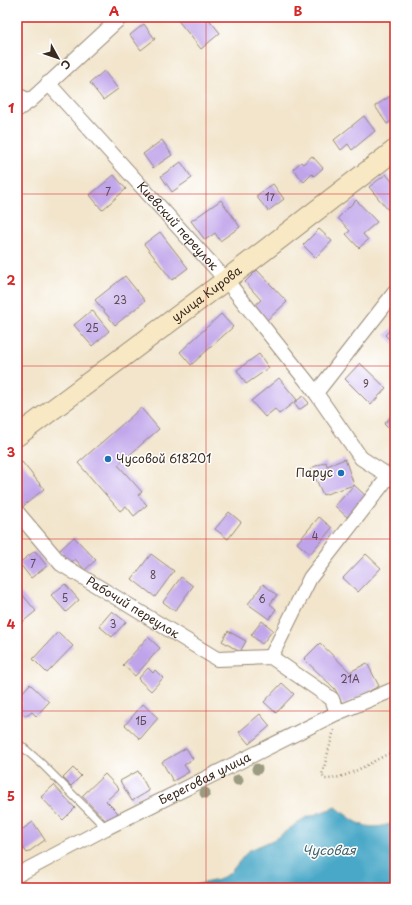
<svg xmlns="http://www.w3.org/2000/svg" width="412" height="905" viewBox="0 0 412 905" font-family="'Playpen Sans',sans-serif">
<rect width="100%" height="100%" fill="#fff"/>
<filter id="ink" filterUnits="userSpaceOnUse"><feTurbulence type="fractalNoise" baseFrequency=".025" numOctaves="2"/><feDisplacementMap in="SourceGraphic" scale="8" xChannelSelector="R" yChannelSelector="G"/><feConvolveMatrix kernelMatrix="1 2 1 2 8 2 1 2 1" color-interpolation-filters="sRGB"/></filter>
<filter id="wash" filterUnits="userSpaceOnUse"><feTurbulence type="fractalNoise" baseFrequency=".012" numOctaves="4" result="noise"/><feDisplacementMap in="SourceGraphic" scale="16" xChannelSelector="R" yChannelSelector="G"/><feGaussianBlur stdDeviation="0.9" result="paint"/><feColorMatrix in="noise" values="0 0 0 0 0 0 0 0 0 0 0 0 0 0 0 0 0 1.4 0 .05"/><feComposite in="paint" operator="in"/></filter>
<g filter="url(#wash)">
<rect width="100%" height="100%" fill="#f2e5cc"/>
<path fill="#48a8c7" stroke="#426972" d="M336 807C357 824 368 833 395 822V888H181L218 880 230 873 248 851 275 839 305 818Z"/>
<g id="blocks">
<path fill="#c0a4ea" d="M178 17H207L220 33 201 49 176 18Z
M144 24 155 39 141 50 130 35Z
M17 58 22 63 17 69Z
M104 71 118 89 103 100 90 83Z
M395 93V119L387 124 375 106Z
M364 116 375 131 352 150 348 144 341 150 334 140Z
M162 140 172 155 153 168 143 154Z
M312 156 323 168 314 176 312 174 304 182 293 169 301 162 303 164Z
M181 162 192 178 172 192 161 176Z
M386 174 395 185V205L388 210 369 187Z
M114 175 126 189 102 210 90 195Z
M273 184 284 199 268 211 256 196Z
M221 200 240 227 220 241 215 233 205 240 191 221Z
M356 200 377 222 363 234 368 240 359 248 346 234 350 231 338 218Z
M319 229 332 241 316 258 303 245Z
M160 232 188 268 172 280 144 244Z
M257 270 287 302 267 320 254 306 261 300 245 282Z
M125 276 145 301 115 325 95 300Z
M92 310 109 331 92 346 74 325Z
M221 314 233 327 191 365 180 352Z
M395 325V345L385 335Z
M259 354 269 368 246 384 237 370Z
M360 363 386 388 371 405 345 379Z
M279 378 297 400 279 414 275 409 265 417 251 401Z
M17 384 22 391 17 395Z
M303 396 309 403 299 410 294 403Z
M141 408 159 429 118 465 142 492 138 495 147 505 134 516 126 506 120 511 78 463Z
M395 412V435L384 424Z
M345 459 354 485 323 495 311 468 326 462 327 466Z
M22 462 44 489 21 508 17 504V465Z
M354 485 366 496 347 517 335 506Z
M229 512 241 522 228 539 215 529Z
M319 517 332 528 310 554 297 543Z
M74 537 96 560 85 570 75 559 71 563 59 551Z
M35 551 47 566 31 578 19 563Z
M151 554 174 571 155 597 132 579Z
M366 554 381 568 358 592 343 578Z
M181 577 193 586 175 611 163 602Z
M65 584 79 600 66 612 51 595Z
M263 584 277 595 270 604 276 609 269 619 248 604Z
M21 593 36 611 20 624 17 621V596Z
M112 611 126 622 112 637 99 626Z
M262 621 273 630 262 644 251 635Z
M228 631 246 641 240 652 222 641Z
M58 632 73 646 47 673 33 659Z
M148 637 160 648 135 676 123 665Z
M320 643 350 672 367 663 379 686 343 705 335 689 304 659Z
M148 668 153 673 155 670 163 678 151 691 138 679Z
M282 683 294 694 276 713 264 702Z
M30 684 49 702 36 716 32 712 28 715H24L19 711V706L22 703 17 698Z
M143 704 158 718 140 739 125 725Z
M260 714 270 726 249 744 239 732Z
M186 748 193 759 184 765 189 772 173 781 162 762Z
M73 768 81 776 71 786 63 778Z
M138 771 149 791 132 801 120 781Z
M105 774 119 789 106 801 118 813 107 822 82 796Z
M54 785 75 808 63 820 41 797Z
M33 822 45 840 27 853 17 839V833Z"/>
</g>
</g>
<g filter="url(#ink)">
<use href="#blocks" fill-opacity="0" stroke="#968875" stroke-width="1"/>
<g fill="none" stroke-linecap="round" stroke-linejoin="round">
<defs>
<path id="lane" d="M17 742 42 764 106 828"/>
<g id="street">
<path id="s1" d="M48 83 226 280 316 393 361 458 395 480"/>
<path d="M17 95 30 101"/>
<path d="M17 110 30 101 121 17"/>
<path d="M316 393 395 292"/>
<path id="s2" d="M17 512 61 564 217 659 271 657 332 699 337 713"/>
<path d="M271 657 310 578 389 476"/>
<path id="s3" d="M17 875 106 828 337 713 395 689"/>
</g>
<g id="secondary">
<path id="s4" d="M17 436 226 280 395 150"/>
</g>
</defs>
<use href="#lane" stroke="#968875" stroke-width="9"/>
<use href="#street" stroke="#968875" stroke-width="16"/>
<use href="#secondary" stroke="#968875" stroke-width="22"/>
<path stroke="#968875" stroke-width="2.5" stroke-dasharray="1 3" stroke-linecap="butt" d="M334 730 322 775 325 779C350 779 372 760 395 751"/>
<use href="#lane" stroke="#fff" stroke-width="7"/>
<use href="#street" stroke="#fff" stroke-width="14"/>
<use href="#secondary" stroke="#f8e8c3" stroke-width="20"/>
</g>
<g fill="#9b9b81">
<circle cx="257" cy="769" r="5.5"/>
<circle cx="238" cy="780" r="5.5"/>
<circle cx="205" cy="793" r="5.5"/>
</g>
</g>
<path fill="none" stroke="#d62828" stroke-width="1" stroke-opacity="0.55" d="M206 17V888M17 194H395M17 366H395M17 539H395M17 711H395"/>
<g fill="#1f6fb2" stroke="#fff" stroke-width="1.5">
<circle cx="108" cy="459" r="4"/>
<circle cx="341" cy="473" r="4"/>
</g>
<g text-anchor="middle" stroke-width="3" stroke-linejoin="round" paint-order="stroke">
<g font-size="10" fill="#5c4851">
<text x="108" y="196">7</text>
<text x="270" y="201">17</text>
<text x="120" y="304">23</text>
<text x="92" y="332">25</text>
<text x="366" y="388">9</text>
<text x="315" y="540">4</text>
<text x="33" y="568">7</text>
<text x="153" y="579">8</text>
<text x="65" y="602">5</text>
<text x="262" y="603">6</text>
<text x="113" y="628">3</text>
<text x="350" y="683">21А</text>
<text x="141" y="725">1Б</text>
</g>
<g font-size="12" fill="#3b2a1e" stroke="#fff">
<text dy="4" stroke="none"><textPath href="#s1" startOffset="193">Киевский переулок</textPath></text>
<text dy="4" stroke="none"><textPath href="#s4" startOffset="237">улица Кирова</textPath></text>
<text dy="4" stroke="none"><textPath href="#s2" startOffset="152">Рабочий переулок</textPath></text>
<text dy="4" stroke="none"><textPath href="#s3" startOffset="211">Береговая улица</textPath></text>
</g>
<g font-size="12" fill="#3b2a1e" stroke="#fff" text-anchor="start">
<text x="116" y="463">Чусовой 618201</text>
<text x="333" y="477" text-anchor="end">Парус</text>
</g>
<g font-size="13" font-style="italic" fill="#41636a" stroke="#fff">
<text x="329" y="855">Чусовая</text>
</g>
</g>
<rect width="412" height="905" fill="none" stroke="#fff" stroke-width="44"/>
<g transform="translate(58 58) rotate(130)" stroke="#ffffff" stroke-width="3" paint-order="stroke">
<path d="M0-3L7 15L0 10L-7 15Z" fill="#3b2a1e"/>
<text y="-6" font-size="11" font-weight="bold" text-anchor="middle" fill="#3b2a1e">С</text>
</g>
<rect x="22" y="22" width="368" height="861" fill="none" stroke="#d62828" stroke-width="1.5"/>
<g font-size="13" text-anchor="middle" font-weight="bold" fill="#d62828">
<text x="114" y="16">A</text>
<text x="298" y="16">B</text>
<text x="11" y="113">1</text>
<text x="11" y="285">2</text>
<text x="11" y="457">3</text>
<text x="11" y="629">4</text>
<text x="11" y="801">5</text>
</g>
</svg>
